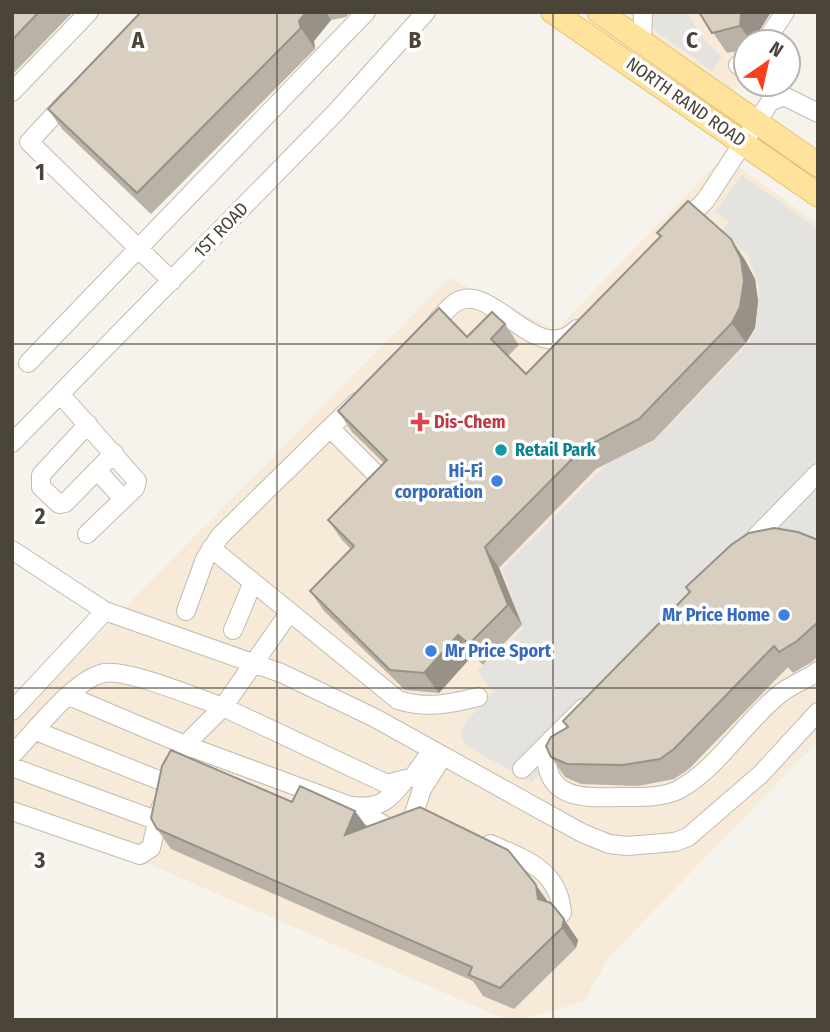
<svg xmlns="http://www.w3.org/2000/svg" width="830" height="1032" viewBox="0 0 830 1032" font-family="'Fira Sans Condensed',sans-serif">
<rect width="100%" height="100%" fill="#f6f3ec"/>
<path fill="#f7ead8" d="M617 12H790L769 42H746V74L732 94Z
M724 156 818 224V741L609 957 584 1001 522 1020H507L151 865 12 818V722L449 278 556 330Z"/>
<path fill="#e5e3e0" d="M629 12H686L703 38 722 57 712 71Z
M742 175 818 229V550L697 614 532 782 466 746 460 732 467 720 494 692 477 671 523 629 502 569 608 463 654 441 747 344 756 329 759 286 748 256 721 231 729 222 715 212Z"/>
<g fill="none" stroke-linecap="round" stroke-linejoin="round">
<defs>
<path id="minor" d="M642 42 643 12
M765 42 785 12
M738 65 746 61
M12 92 89 12
M68 100 29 142 172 281
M680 225 705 201 770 102 784 96 818 113
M429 331C437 323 445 309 455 303 491 278 537 370 577 329
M28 363 366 12
M61 395 137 481 135 488 87 534
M357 402 330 428 385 483
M88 424 41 475V487L59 504 65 503 114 453
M12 443 336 112 426 12
M97 470 123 499
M747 546 818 473
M211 548 398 700C426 709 450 704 478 697
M12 550 105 611 281 673 375 718 582 833 609 844 627 846 675 842 688 837 761 774 818 712
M186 611 205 559 220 536 330 428
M289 613 223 707 387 784 413 777 432 750
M233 630 253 582
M69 696 185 745 350 806 393 830 411 822 422 789 443 756
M12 711 105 611
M36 731 166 783
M547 744C541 800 581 798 622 797 640 797 664 798 680 789 721 765 745 721 781 693 792 684 807 680 818 671
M12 755C34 733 74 679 104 673 128 669 197 698 223 707L185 745 170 776
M12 767 158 821
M522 769 583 708
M353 806C379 809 389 801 404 781
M12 811 140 855 151 848 161 806
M490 844C525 859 559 870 562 913"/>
<path id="major" d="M553 12 818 195
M599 12 818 165"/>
</defs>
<use href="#minor" stroke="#c2bbae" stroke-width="20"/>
<use href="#major" stroke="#e6c16a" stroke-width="25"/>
<use href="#minor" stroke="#fff" stroke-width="18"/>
<use href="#major" stroke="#ffe39c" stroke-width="23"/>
</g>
<path fill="#bab2a6" d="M12 12H73L12 75Z
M141 12H350L346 17 331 20 314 41 315 49 151 214 62 129 48 109Z
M699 12H771L756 36 755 42H746V49L727 53Z
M657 233 731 239 745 260 755 279 758 301 755 328 746 343 654 440 596 469 499 568 522 625 483 665 473 655 439 693 405 690 324 611 310 591 351 549 342 540 328 520 384 463 352 432 338 411 467 337 505 324 519 345 508 356 526 374 660 237Z
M818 540V656L812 662 793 673 788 667 689 769 674 779 638 786 581 784 565 777 551 757 567 727 563 721 689 592 686 587Z
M292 802 355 811 366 827 548 902 578 940 576 948 514 1009 483 996 473 981 171 849 157 829Z"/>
<path fill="#979187" d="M306 12H326L331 20 314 41 315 49 301 28 299 21Z
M743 12H771L756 36 755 42H751L740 26 741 15Z
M731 239 745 260 755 279 758 301 755 328 746 343 732 323Z
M485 547 499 568 522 625 508 605Z
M458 635 473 655 439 693 424 673Z
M355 811 370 831 345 835Z
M536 885 551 906 538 899Z
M564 919 578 940 576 948 562 928Z"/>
<path fill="#d8cfc1" stroke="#979187" stroke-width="2" d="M12 12H39L12 40Z
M141 12H306L299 21 301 28 137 193 48 109Z
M699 12H743L741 15 740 26 712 33Z
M688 201 731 239 741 259 744 281 740 307 732 323 639 419 582 449 485 547 508 605 469 644 458 635 424 673 390 670 310 591 354 546 328 520 387 460 338 411 439 308 467 337 492 312 505 324 491 339 526 374 661 236 657 233Z
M774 528 798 532 818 540V622L797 641 779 652 774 646 674 749 660 759 623 765 567 764 551 757 546 746 551 737 568 727 563 721 690 592 686 587 731 545 749 533Z
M171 750 292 802 300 786 355 811 345 835 420 807 508 850 536 885 538 899 551 903 564 919 562 928 500 988 469 975 472 967 157 829 151 818 162 766Z"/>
<path fill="none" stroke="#4b4439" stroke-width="2" stroke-opacity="0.55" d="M277 12V1020M553 12V1020M12 344H818M12 688H818"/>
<path fill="#e0444e" stroke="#fff" stroke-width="2.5" d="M416.5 411.5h7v7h7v7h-7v7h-7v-7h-7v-7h7z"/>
<circle fill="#0f9aa8" stroke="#fff" stroke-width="2.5" cx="501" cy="450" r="7"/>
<g fill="#3f7fe0" stroke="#fff" stroke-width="2.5">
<circle cx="497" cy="481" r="7"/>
<circle cx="784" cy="615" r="7"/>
<circle cx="431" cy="651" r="7"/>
</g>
<g text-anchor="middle" stroke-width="7" stroke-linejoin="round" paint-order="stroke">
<g font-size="18" fill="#4b4439" stroke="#fff">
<text transform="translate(686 102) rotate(35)" y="6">NORTH RAND ROAD</text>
<text transform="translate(221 230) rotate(-46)" y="6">1ST ROAD</text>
</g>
<g font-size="18" font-weight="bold" fill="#be3a42" stroke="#fff" text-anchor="start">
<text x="434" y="428">Dis-Chem</text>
</g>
<g font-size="18" font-weight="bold" fill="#0d838f" stroke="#fff" text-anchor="start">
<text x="515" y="456">Retail Park</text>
</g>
<g font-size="18" font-weight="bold" fill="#366cbe" stroke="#fff" text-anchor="end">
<text x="483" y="477">Hi-Fi<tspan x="483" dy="21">corporation</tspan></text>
<text x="770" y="621">Mr Price Home</text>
<text x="445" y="657" text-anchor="start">Mr Price Sport</text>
</g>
</g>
<g font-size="23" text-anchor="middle" font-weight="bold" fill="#4b4439" stroke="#fff" stroke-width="7" stroke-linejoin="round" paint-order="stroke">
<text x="138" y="48">A</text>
<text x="415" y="48">B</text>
<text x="692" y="48">C</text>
<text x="40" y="180">1</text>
<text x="40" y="524">2</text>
<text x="40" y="868">3</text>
</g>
<rect width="830" height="1032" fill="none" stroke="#4b4439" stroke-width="28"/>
<g transform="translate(767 63) rotate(34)"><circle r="33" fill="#ffffff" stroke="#b7b4b0" stroke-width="2"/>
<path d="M0-5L12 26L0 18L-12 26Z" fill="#fc3f1d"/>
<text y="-10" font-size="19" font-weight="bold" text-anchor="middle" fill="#4b4439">N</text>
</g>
</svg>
